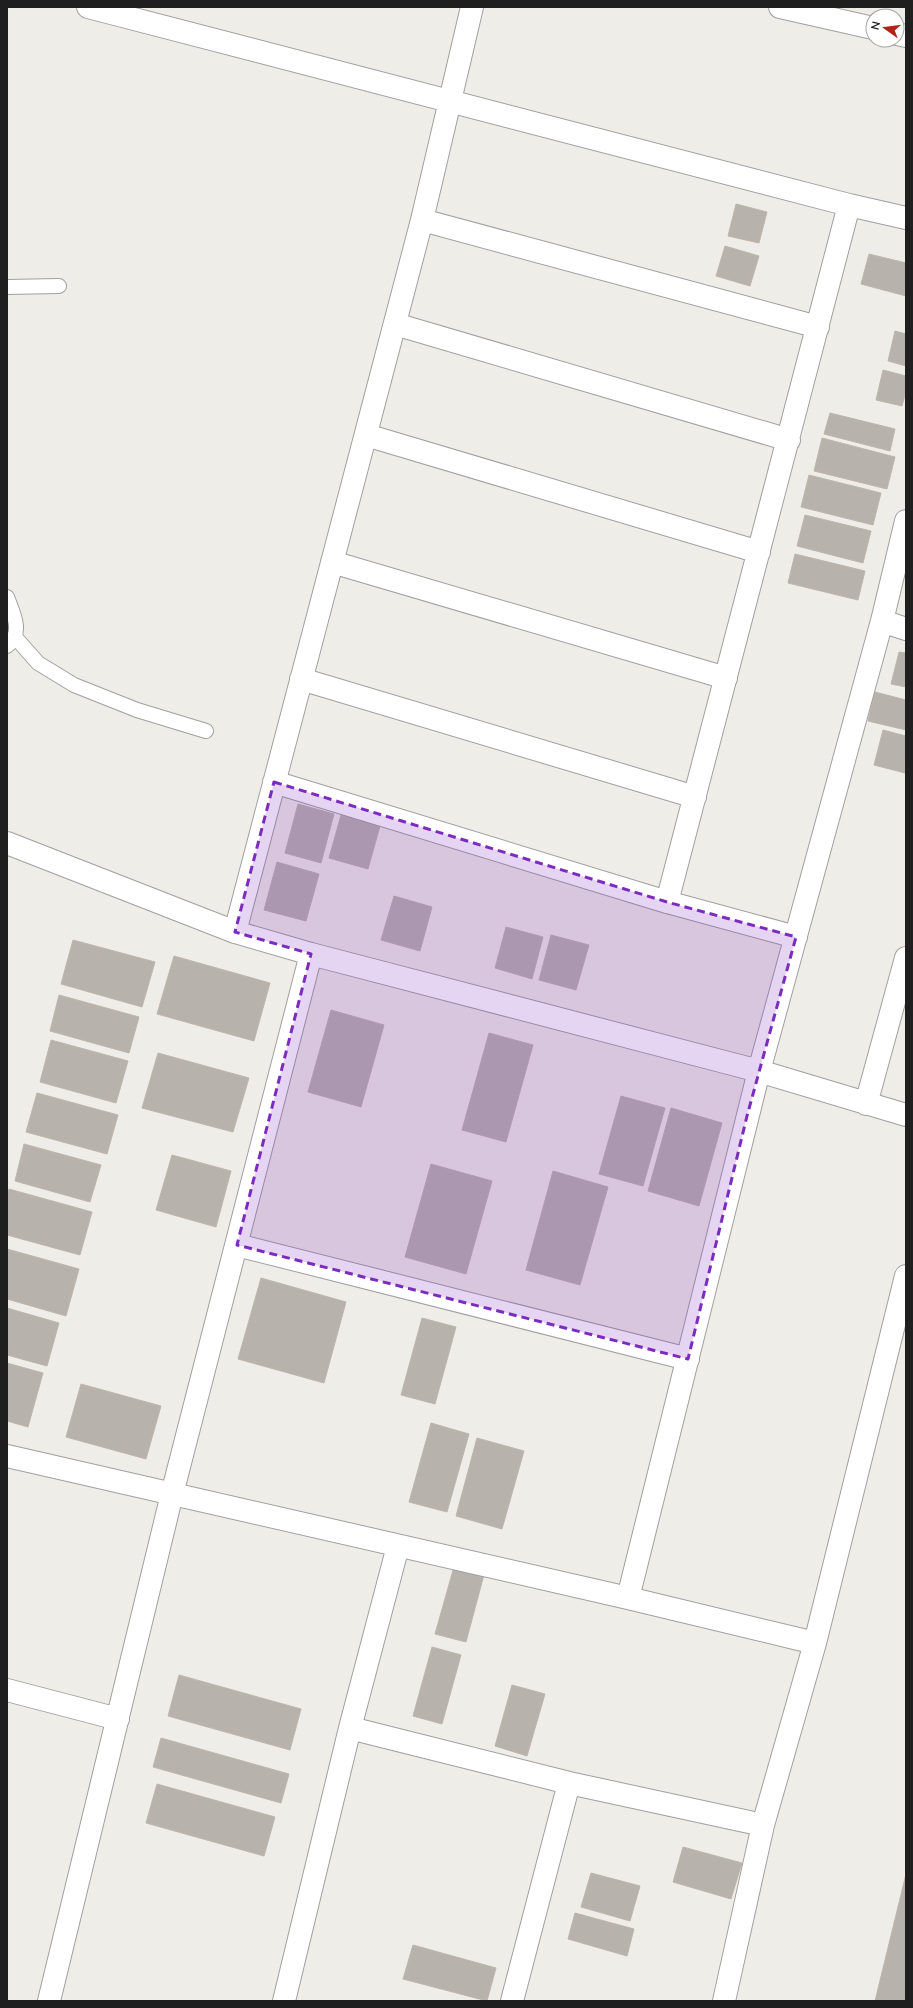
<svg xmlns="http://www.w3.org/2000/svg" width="913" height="2008" viewBox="0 0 913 2008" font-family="Mulish,sans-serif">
<rect width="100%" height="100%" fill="#efede7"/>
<path fill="#b8b2ad" stroke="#bfb5ab" d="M736 204 767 212 759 243 728 236Z
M725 246 759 256 750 286 716 276Z
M869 254 906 263V296L861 284Z
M895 331 906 334V366L888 361Z
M883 370 906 376V391L902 406 876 400Z
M830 413 895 429 890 451 824 434Z
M822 438 895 457 887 489 814 471Z
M809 475 881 493 873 525 801 507Z
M805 515 871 531 863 563 797 546Z
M795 554 865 571 858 600 788 583Z
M899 652 906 653V687L891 684Z
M875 692 906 700V730L868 721Z
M883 730 906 736 905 773 874 765Z
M298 804 334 814 321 863 285 853Z
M341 815 380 826 368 869 329 858Z
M277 862 319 874 306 921 264 910Z
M394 896 432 907 420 951 381 940Z
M506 927 543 937 532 979 495 968Z
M551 935 589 945 576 990 539 980Z
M73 940 155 962 142 1007 61 984Z
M174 956 270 983 254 1041 157 1014Z
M59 995 139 1017 129 1053 50 1031Z
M331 1010 384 1025 361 1107 308 1092Z
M489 1033 533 1045 506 1142 462 1130Z
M51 1040 128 1061 116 1103 40 1082Z
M158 1053 249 1078 233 1132 142 1108Z
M37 1093 118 1115 107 1154 26 1132Z
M621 1096 665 1108 643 1186 599 1174Z
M671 1108 722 1123 699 1206 648 1191Z
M24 1144 101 1165 90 1202 15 1181Z
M172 1155 231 1171 216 1227 156 1210Z
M431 1164 492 1181 466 1274 405 1257Z
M553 1171 608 1187 580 1285 526 1270Z
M9 1189 92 1212 80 1255 7 1235V1196Z
M7 1249 79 1269 66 1316 7 1299Z
M261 1278 346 1302 324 1383 238 1359Z
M7 1308 59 1323 47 1366 7 1355Z
M422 1318 456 1327 435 1404 401 1395Z
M7 1363 43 1373 28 1427 7 1421Z
M81 1384 161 1406 146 1459 66 1437Z
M431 1423 469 1434 447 1512 409 1502Z
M477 1438 524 1451 502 1529 456 1516Z
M455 1563 485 1571 466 1642 435 1634Z
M432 1647 461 1655 442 1724 413 1716Z
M179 1675 301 1709 290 1750 168 1716Z
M512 1685 545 1694 527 1756 495 1746Z
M161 1738 289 1774 281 1803 153 1767Z
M157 1784 275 1817 264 1856 146 1823Z
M683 1847 742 1863 731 1899 673 1882Z
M591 1873 640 1886 630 1921 581 1907Z
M906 1874V2001H875Z
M575 1913 634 1929 627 1956 568 1939Z
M413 1945 496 1968 487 2001 403 1979Z"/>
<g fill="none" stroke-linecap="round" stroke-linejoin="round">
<defs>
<path id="service" d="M7 287 59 286
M7 597C13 613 24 633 7 646
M15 637 38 663 74 685 137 710 206 731"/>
<path id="minor" d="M88 7 849 205 906 218
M780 7 873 28
M897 34 906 36
M422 220 818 327
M395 324 789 440
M366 435 759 552
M332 562 726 678
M882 621 906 629
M301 679 695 797
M274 782 667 902 796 937
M7 843 235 932 311 954 759 1071 906 1115
M667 902 849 205
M235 932 422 220 472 7
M866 1104 906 958
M237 1245 688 1359
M7 1456 628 1598 815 1643
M628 1598 759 1071 882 621 906 521
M7 1690 118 1719
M350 1728 569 1783 763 1825
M49 2001 172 1494 311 954
M284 2001 350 1728 398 1546
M512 2001 569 1783
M724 2001 763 1825 815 1643 906 1276"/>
</defs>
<use href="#service" stroke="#a0a0a0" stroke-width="16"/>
<use href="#minor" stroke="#a0a0a0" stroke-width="24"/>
<use href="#service" stroke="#fff" stroke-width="14"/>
<use href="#minor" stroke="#fff" stroke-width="22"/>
</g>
<path fill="#7b2cbf" fill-opacity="0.2" stroke="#7b2cbf" stroke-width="3" stroke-dasharray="8 5" stroke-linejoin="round" d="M274 782 667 902 796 937 747 1116 688 1359 237 1245 311 954 235 932Z"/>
<rect width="913" height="2008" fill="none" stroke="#1f1f1f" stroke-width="16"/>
<g transform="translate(885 28) rotate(284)"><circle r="19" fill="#ffffff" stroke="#a5a5a5"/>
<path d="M0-3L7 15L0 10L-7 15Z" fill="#b72218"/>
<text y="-6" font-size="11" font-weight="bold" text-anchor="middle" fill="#1f1f1f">N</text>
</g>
</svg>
